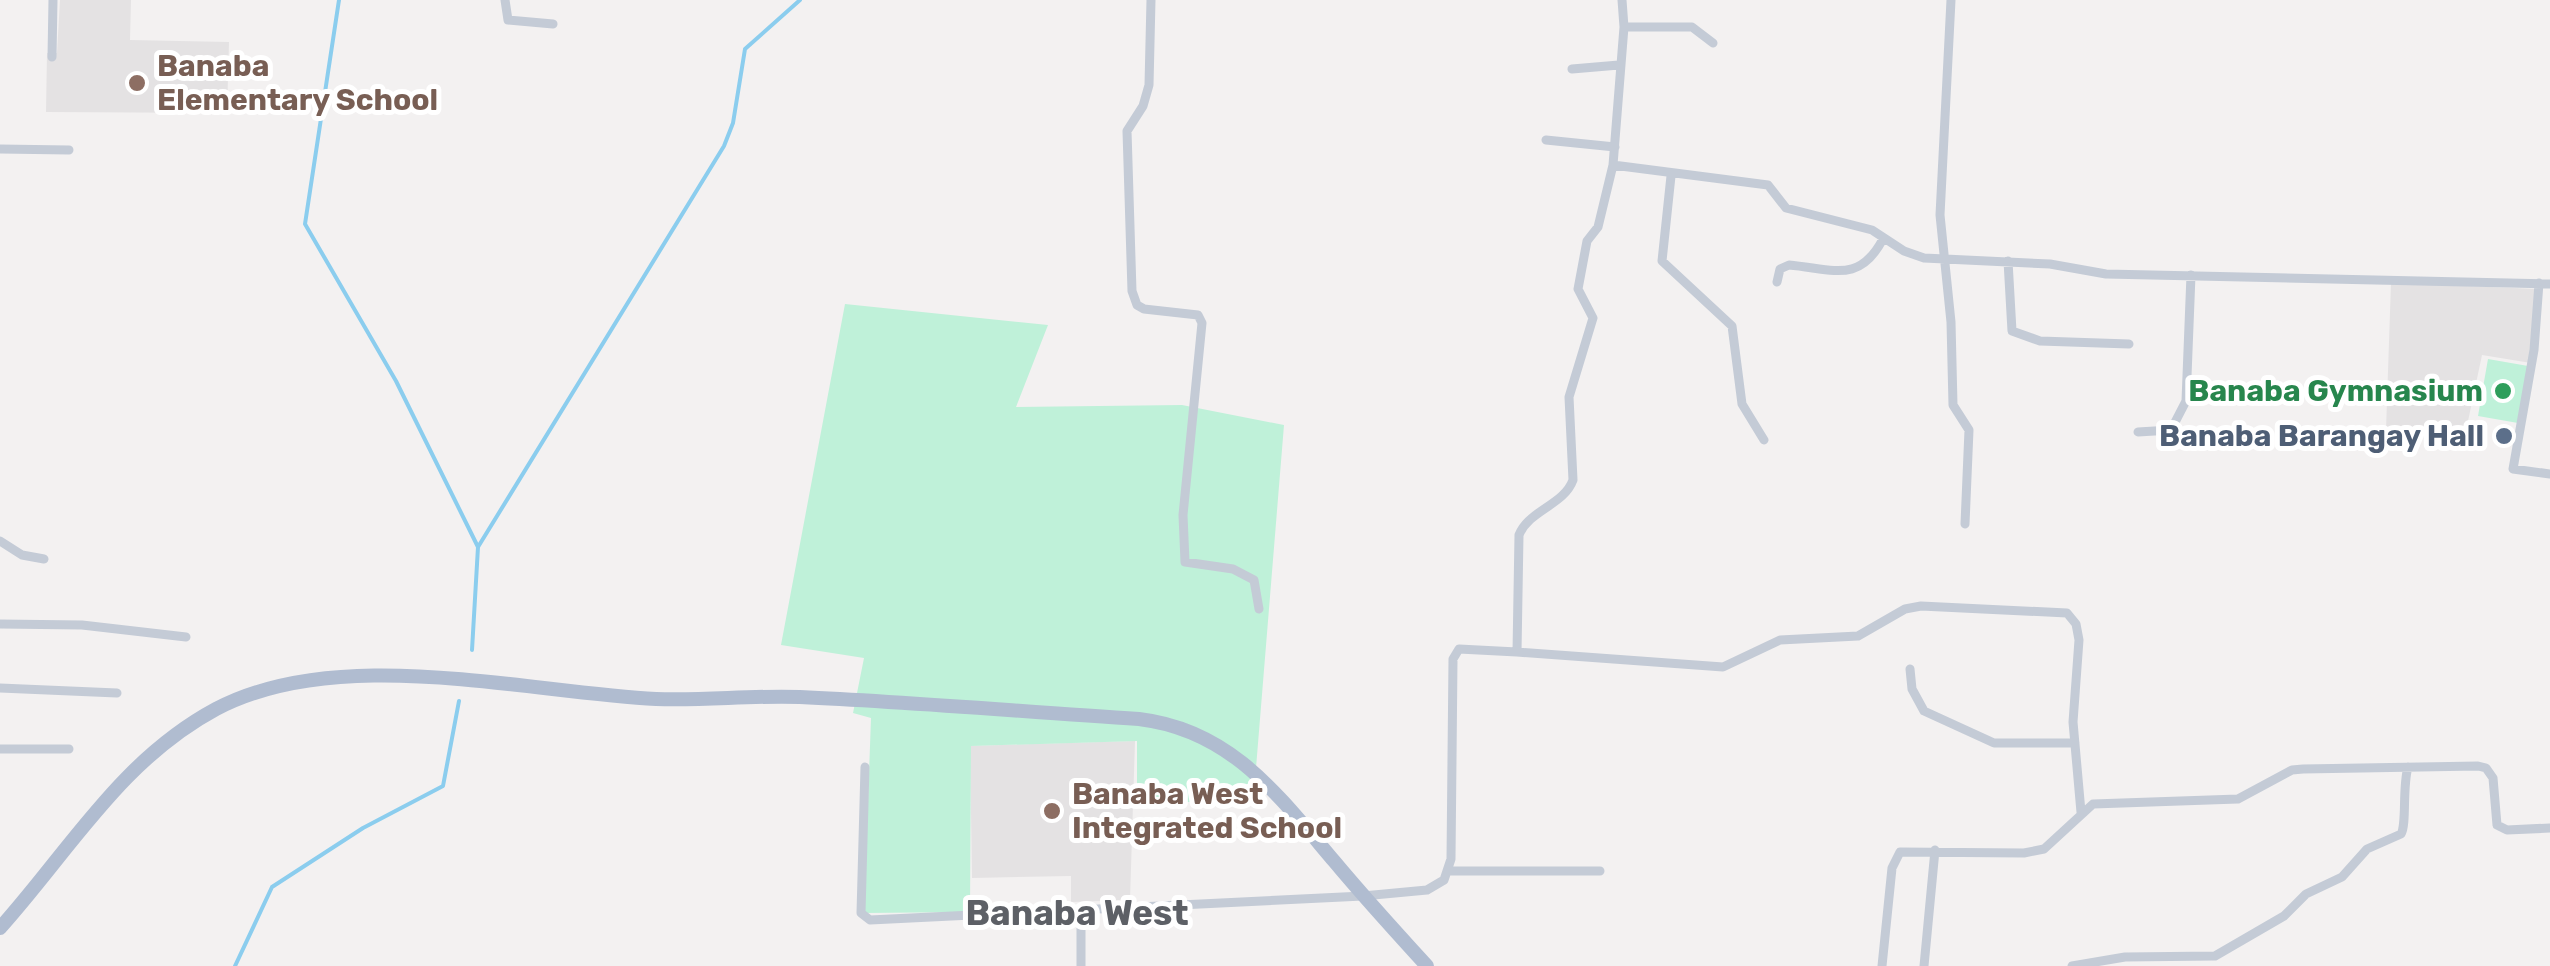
<svg xmlns="http://www.w3.org/2000/svg" width="2550" height="966" viewBox="0 0 2550 966" font-family="Rubik,sans-serif">
<rect width="100%" height="100%" fill="#f3f1f1"/>
<path fill="#e4e2e3" d="M60 0H131L130 40 229 42 227 113 46 112 47 53H57Z
M2391 283 2538 289 2531 363 2482 355 2464 440 2386 430Z
M1135 741 1130 900 1071 902V876L972 878 970 746Z"/>
<path fill="#bff1d9" d="M845 304 1048 325 1016 407 1182 405 1284 425 1256 768 1240 803 1137 801V741L971 746 970 912 864 913 871 718 853 713 864 658 781 645Z
M2488 359 2528 366 2518 423 2478 416Z"/>
<g fill="none" stroke-linecap="round" stroke-linejoin="round">
<path stroke="#8bcdee" stroke-width="4" d="M339 0 305 224 396 381 478 547
M472 650 478 547 724 146 733 123 745 49 800 0
M235 966 272 887 363 828 443 786 459 701"/>
<path stroke="#c4cbd6" stroke-width="9" d="M505 0 508 20 553 24
M1151 0 1149 85 1143 106 1127 131 1132 291 1137 305 1144 309 1198 315 1202 323 1183 515 1185 562 1233 569 1254 580 1259 609
M1951 0 1940 215 1951 322 1953 405 1969 430 1965 524
M1624 27H1692L1713 43
M52 57 53 0
M1572 69 1619 65
M1546 140 1615 147
M0 149 69 150
M1613 165 1624 27 1622 0
M1671 176 1662 261 1732 326 1742 404 1764 440
M2008 261 2012 331 2040 341 2129 344
M1777 282 1780 269 1789 265C1834 269 1859 284 1883 239
M2539 283 2534 350 2513 469 2550 474
M2138 432 2171 430 2186 401 2191 275
M0 541 22 555 44 559
M0 624 82 625 186 637
M1517 652 1723 667 1780 640 1858 636 1905 609 1921 606 2067 613 2076 624 2079 640 2073 722 2081 812
M1910 669 1912 689 1924 711 1994 743H2075
M0 688 117 693
M0 749H69
M865 767 861 913 870 920 1363 896 1427 890 1444 880 1451 859 1453 659 1459 649 1517 652 1519 535C1529 510 1564 505 1573 480L1569 397 1593 318 1578 289 1587 241 1598 227 1613 165 1768 185 1786 208 1872 230 1904 251 1924 258 2050 264 2106 274 2550 284
M1447 871H1600
M1081 966V910
M1882 966 1892 868 1900 852 2024 853 2044 849 2093 804 2238 799 2292 770 2303 769 2478 766 2486 768 2493 778 2497 825 2507 830 2550 828
M1924 966 1935 850
M2072 966 2125 957 2215 956 2284 916 2306 894 2342 877 2367 849 2401 834C2407 824 2402 788 2408 767"/>
<path stroke="#b0bcd0" stroke-width="14" d="M0 928C70 850 121 760 216 709 339 644 522 692 656 699 704 701 752 695 800 697 913 702 1026 712 1139 719 1231 730 1278 795 1334 861 1364 897 1395 931 1427 966"/>
</g>
<g fill="#8d6e63" stroke="#fff" stroke-width="4">
<circle cx="137" cy="83" r="10"/>
<circle cx="1052" cy="811" r="10"/>
</g>
<circle fill="#2e9e5b" stroke="#fff" stroke-width="4" cx="2503" cy="391" r="10"/>
<circle fill="#5c6f8a" stroke="#fff" stroke-width="4" cx="2504" cy="436" r="10"/>
<g text-anchor="middle" stroke-width="10" stroke-linejoin="round" paint-order="stroke">
<g font-size="30" font-weight="bold" fill="#785e54" stroke="#fff" text-anchor="start">
<text x="157" y="76">Banaba<tspan x="157" dy="34">Elementary School</tspan></text>
<text x="1072" y="804">Banaba West<tspan x="1072" dy="34">Integrated School</tspan></text>
</g>
<g font-size="30" font-weight="bold" fill="#27864d" stroke="#fff" text-anchor="end">
<text x="2483" y="401">Banaba Gymnasium</text>
</g>
<g font-size="30" font-weight="bold" fill="#4e5e75" stroke="#fff" text-anchor="end">
<text x="2484" y="446">Banaba Barangay Hall</text>
</g>
<g font-size="35" font-weight="bold" fill="#5d6066" stroke="#fff">
<text x="1077" y="925">Banaba West</text>
</g>
</g>
</svg>
